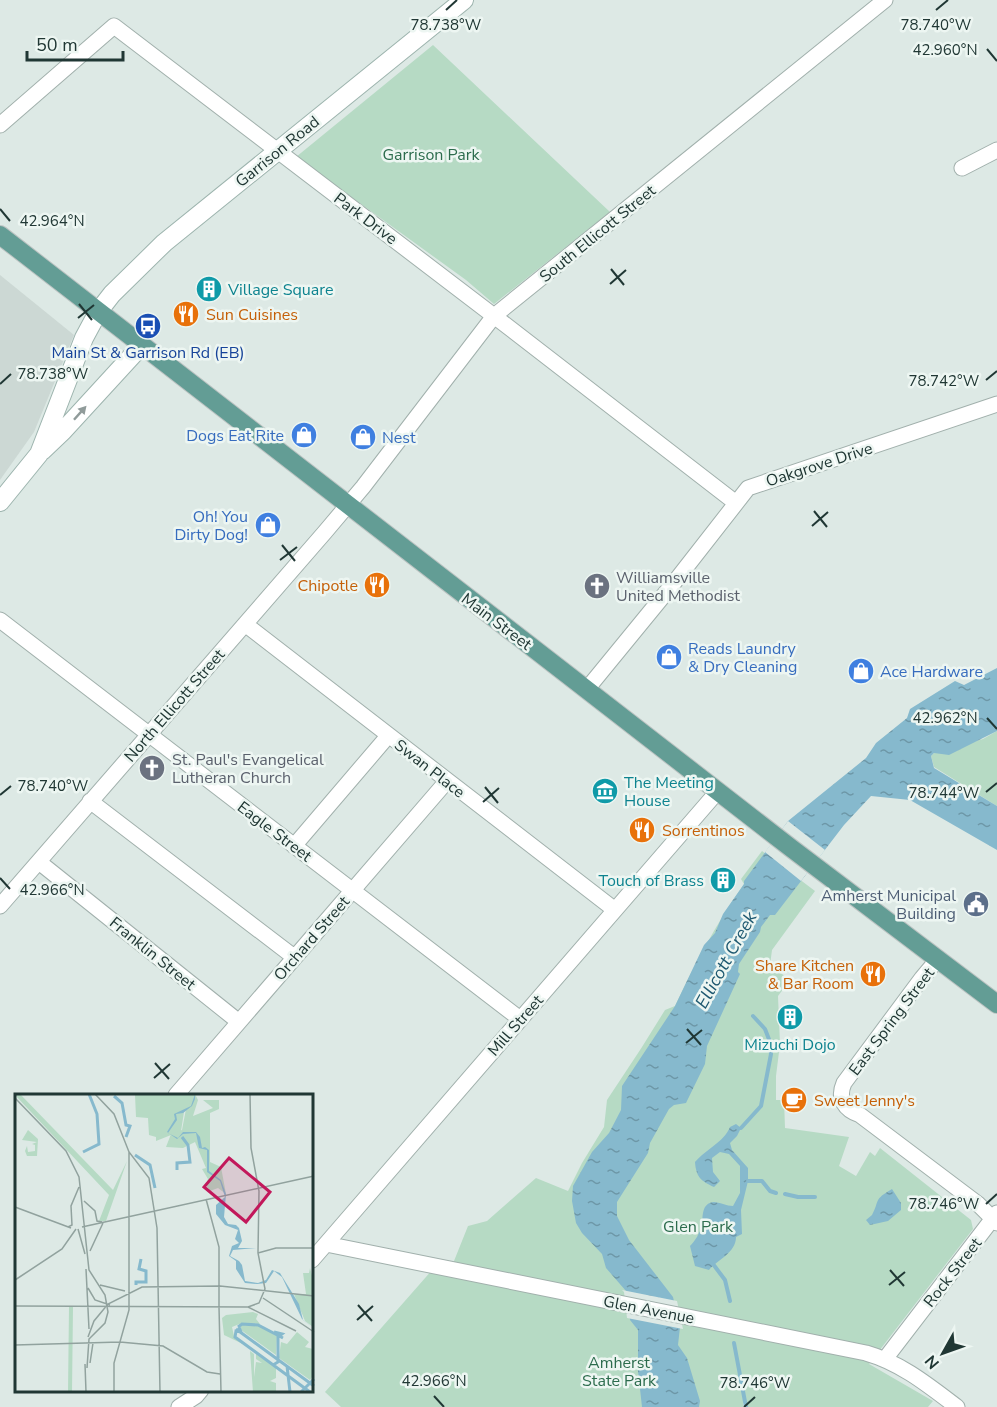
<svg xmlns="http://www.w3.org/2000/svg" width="997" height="1407" viewBox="0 0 997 1407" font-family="'Nunito Sans',sans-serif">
<defs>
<pattern id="water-ripples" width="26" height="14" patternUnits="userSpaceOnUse" patternTransform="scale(1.5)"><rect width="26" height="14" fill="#86b9cd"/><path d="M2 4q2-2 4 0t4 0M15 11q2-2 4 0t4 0" fill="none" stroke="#6d97a7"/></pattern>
</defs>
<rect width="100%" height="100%" fill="#dde9e5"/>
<path fill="#ccd8d4" d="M0 275 74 335 34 432 0 480Z"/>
<path fill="#b6dac4" d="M433 45 610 212 494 304 466 280 296 157Z
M997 731V806L934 767 931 756 934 753 983 739Z
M762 851 815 891 772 950 770 965 790 980 778 996 780 1044 776 1076V1100H784L785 1128 849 1137 839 1166 856 1176 870 1152 875 1156 880 1148 971 1220 973 1229 869 1364 933 1401 928 1407H745L743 1400V1407H341L325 1392 433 1269 450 1271 468 1226 487 1221 536 1178 568 1191 582 1163 604 1127 607 1100 642 1047 665 1010 675 1006C696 962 716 924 744 884L741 879Z"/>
<path fill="url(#water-ripples)" d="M997 668V731L949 755 934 753 931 756 934 768 997 806V850L910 800 871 796 844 825 775 915H770L761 927 760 932 739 964 738 972 740 974 707 1046 705 1064 686 1103 674 1105 669 1109 650 1143 648 1153 617 1202V1216L629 1240 673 1297 680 1327 678 1345 687 1358 700 1401 699 1407H642L638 1371V1330L630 1320 626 1291 606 1268 602 1254 582 1233 576 1223 572 1201 573 1186 592 1152 609 1133 621 1110 622 1086 675 1006 704 945 715 933 723 914 744 884V881L788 821 866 758 876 743 907 718 910 709 955 681 964 685Z
M736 1124 741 1128 737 1136 730 1143 732 1150 748 1168V1181L741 1210 742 1234 736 1237C736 1253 718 1259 709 1270L695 1266 690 1246C695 1241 700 1233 702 1225 703 1217 701 1203 714 1202 719 1202 727 1206 733 1206L740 1193V1166L729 1154 720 1152 712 1158 713 1172 720 1181 714 1187C701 1181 696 1177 695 1162 706 1149 724 1142 730 1127Z
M892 1189 901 1203V1210L888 1221 870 1225 866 1220 872 1215C880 1200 873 1200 892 1189Z"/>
<path fill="#dde9e5" d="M788 821 825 850 801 881 765 852Z
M622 1290 677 1301 683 1329 627 1318 624 1292Z"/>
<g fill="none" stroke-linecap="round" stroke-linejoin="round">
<path stroke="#86b9cd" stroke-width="4" d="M741 1128 761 1106 771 1054 770 1042 765 1029 753 1016
M748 1181H762L770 1191 776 1193
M785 1194 798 1197H815
M713 1264 725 1280 730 1301
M734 1343 746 1407"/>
<defs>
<path id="street" d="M0 125 114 26 494 316 736 503
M962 168 997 150
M0 620 520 1019
M245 624 615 910
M587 689 673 584 748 488 997 404
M90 801 294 957
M294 846 388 736
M39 862 239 1022
M0 906 325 532 363 487 494 316 885 0
M938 959 922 978 844 1083C837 1099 845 1110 860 1115L978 1204 997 1223
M176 1095 447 781
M326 1244 866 1353C901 1363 928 1385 957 1407
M312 1260 718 791
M885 1359 997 1213
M179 1407 196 1396 201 1390"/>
<path id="secondary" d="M42 451 63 431 141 346
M0 502 39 454 84 338 98 312 112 294 164 243 464 0"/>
<path id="primary" d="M0 235 791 848 997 1004"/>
</defs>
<use href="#street" stroke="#a1b0ac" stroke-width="17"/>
<use href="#secondary" stroke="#9db4ae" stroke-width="20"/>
<use href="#primary" stroke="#bcc3c2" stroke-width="20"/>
<use href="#street" stroke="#fff" stroke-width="15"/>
<use href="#secondary" stroke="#fff" stroke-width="18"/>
<use href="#primary" stroke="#639d95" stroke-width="18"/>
</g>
<defs><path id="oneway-solid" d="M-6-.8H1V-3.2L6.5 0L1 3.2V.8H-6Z" transform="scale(1.5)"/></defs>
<use fill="#909b9a" href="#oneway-solid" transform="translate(80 413) rotate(-48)"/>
<path fill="none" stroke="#203734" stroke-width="2" d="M446 10 457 0M936 10 948 0M987 49 997 61M0 209 10 221M611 269 624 285M610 284 626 270M79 304 92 320M78 318 94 305M986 380 997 371M0 384 11 374M814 511 827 527M812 526 828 512M282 545 295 561M280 560 297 547M987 718 997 729M485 787 498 803M986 792 997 783M0 795 11 786M483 802 499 788M0 878 10 889M687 1029 701 1045M686 1043 702 1030M155 1063 169 1079M154 1078 170 1064M986 1204 997 1194M890 1270 904 1286M889 1285 905 1272M358 1305 372 1321M357 1320 373 1306M434 1396 444 1407M744 1407 755 1397"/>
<defs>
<symbol id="building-disc" viewBox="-11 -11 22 22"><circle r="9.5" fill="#0f9aa8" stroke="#edf6f2"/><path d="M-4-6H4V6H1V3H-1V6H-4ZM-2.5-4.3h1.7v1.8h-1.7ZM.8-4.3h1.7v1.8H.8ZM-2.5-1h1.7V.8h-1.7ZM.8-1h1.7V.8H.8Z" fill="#fff"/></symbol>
<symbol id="restaurant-disc" viewBox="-11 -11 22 22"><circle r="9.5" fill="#e8710a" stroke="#edf6f2"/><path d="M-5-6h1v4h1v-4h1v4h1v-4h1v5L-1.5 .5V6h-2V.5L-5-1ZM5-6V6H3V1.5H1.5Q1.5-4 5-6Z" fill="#fff"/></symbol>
<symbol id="bus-disc" viewBox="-11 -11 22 22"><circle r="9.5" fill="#1a4fb4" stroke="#edf6f2"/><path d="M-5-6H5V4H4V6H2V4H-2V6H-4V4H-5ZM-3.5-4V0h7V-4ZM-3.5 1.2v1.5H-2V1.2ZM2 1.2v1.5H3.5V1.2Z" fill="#fff"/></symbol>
<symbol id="shop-disc" viewBox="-11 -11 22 22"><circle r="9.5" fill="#3f7fe0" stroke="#edf6f2"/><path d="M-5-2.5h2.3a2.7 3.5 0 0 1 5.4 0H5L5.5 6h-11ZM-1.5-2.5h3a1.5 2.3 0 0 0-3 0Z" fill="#fff"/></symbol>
<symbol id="church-disc" viewBox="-11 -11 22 22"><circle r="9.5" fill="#6b7280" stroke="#edf6f2"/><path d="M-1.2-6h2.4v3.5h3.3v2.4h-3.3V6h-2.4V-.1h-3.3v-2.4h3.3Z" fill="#fff"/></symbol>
<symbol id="museum-disc" viewBox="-11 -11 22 22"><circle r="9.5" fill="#0f9aa8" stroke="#edf6f2"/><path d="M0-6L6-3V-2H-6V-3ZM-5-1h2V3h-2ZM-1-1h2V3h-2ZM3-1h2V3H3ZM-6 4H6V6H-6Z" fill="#fff"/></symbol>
<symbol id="civic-disc" viewBox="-11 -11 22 22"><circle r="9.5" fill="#5c6f8a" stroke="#edf6f2"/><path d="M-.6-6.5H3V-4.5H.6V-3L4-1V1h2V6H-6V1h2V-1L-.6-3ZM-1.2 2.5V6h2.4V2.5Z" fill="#fff"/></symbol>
<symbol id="cafe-disc" viewBox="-11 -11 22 22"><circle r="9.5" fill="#e8710a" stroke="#edf6f2"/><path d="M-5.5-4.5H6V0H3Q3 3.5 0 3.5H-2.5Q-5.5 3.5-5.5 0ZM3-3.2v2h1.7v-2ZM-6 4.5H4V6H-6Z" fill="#fff"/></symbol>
</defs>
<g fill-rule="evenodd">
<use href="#building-disc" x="194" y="274" width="30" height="30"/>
<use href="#restaurant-disc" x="171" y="299" width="30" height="30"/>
<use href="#bus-disc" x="133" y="311" width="30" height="30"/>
<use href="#shop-disc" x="289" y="420" width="30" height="30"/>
<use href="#shop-disc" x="348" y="422" width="30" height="30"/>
<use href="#shop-disc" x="253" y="510" width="30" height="30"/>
<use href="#restaurant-disc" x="362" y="570" width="30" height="30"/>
<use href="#church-disc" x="582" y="571" width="30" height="30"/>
<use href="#shop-disc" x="654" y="642" width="30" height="30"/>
<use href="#shop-disc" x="846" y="656" width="30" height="30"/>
<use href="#church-disc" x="137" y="753" width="30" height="30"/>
<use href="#museum-disc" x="590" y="776" width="30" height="30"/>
<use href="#restaurant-disc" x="627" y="815" width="30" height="30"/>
<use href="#building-disc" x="708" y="865" width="30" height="30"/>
<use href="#civic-disc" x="961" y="889" width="30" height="30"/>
<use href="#restaurant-disc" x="858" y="959" width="30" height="30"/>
<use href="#building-disc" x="775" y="1002" width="30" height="30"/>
<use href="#cafe-disc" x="779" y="1085" width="30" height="30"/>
</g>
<g text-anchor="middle" stroke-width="5" stroke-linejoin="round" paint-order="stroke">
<g font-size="16" fill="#203734" stroke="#edf6f2">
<text transform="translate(277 151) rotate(-39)" y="6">Garrison Road</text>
<text transform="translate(366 218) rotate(37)" y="6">Park Drive</text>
<text transform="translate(597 233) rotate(-39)" y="6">South Ellicott Street</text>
<text transform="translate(819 464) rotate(-18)" y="6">Oakgrove Drive</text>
<text transform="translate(497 621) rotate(37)" y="6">Main Street</text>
<text transform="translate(174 705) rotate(-49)" y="6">North Ellicott Street</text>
<text transform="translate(430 768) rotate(38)" y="6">Swan Place</text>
<text transform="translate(275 831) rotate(37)" y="6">Eagle Street</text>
<text transform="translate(311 938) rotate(-49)" y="6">Orchard Street</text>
<text transform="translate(153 953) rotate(39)" y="6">Franklin Street</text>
<text transform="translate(891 1021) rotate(-53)" y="6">East Spring Street</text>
<text transform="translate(515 1025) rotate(-49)" y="6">Mill Street</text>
<text transform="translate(952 1272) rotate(-52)" y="6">Rock Street</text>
<text transform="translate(649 1309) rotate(11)" y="6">Glen Avenue</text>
</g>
<g font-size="16" fill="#2c6c4d" stroke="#edf6f2">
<text x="431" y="160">Garrison Park</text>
<text x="698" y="1232">Glen Park</text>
<text x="619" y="1368">Amherst<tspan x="619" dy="18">State Park</tspan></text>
</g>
<g font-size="16" fill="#0d838f" stroke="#edf6f2" text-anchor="start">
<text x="228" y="295">Village Square</text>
<text x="624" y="788">The Meeting<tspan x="624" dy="18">House</tspan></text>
<text x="704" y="886" text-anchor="end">Touch of Brass</text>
<text x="790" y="1050" text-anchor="middle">Mizuchi Dojo</text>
</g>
<g font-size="16" fill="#c56008" stroke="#edf6f2" text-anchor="start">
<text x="206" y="320">Sun Cuisines</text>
<text x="358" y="591" text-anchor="end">Chipotle</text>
<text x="662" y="836">Sorrentinos</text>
<text x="854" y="971" text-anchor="end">Share Kitchen<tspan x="854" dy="18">&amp; Bar Room</tspan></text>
<text x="814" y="1106">Sweet Jenny's</text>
</g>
<g font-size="16" fill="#164399" stroke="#edf6f2">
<text x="148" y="358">Main St &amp; Garrison Rd (EB)</text>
</g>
<g font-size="16" fill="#366cbe" stroke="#edf6f2" text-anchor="start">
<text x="284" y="441" text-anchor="end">Dogs Eat Rite</text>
<text x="382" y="443">Nest</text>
<text x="248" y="522" text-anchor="end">Oh! You<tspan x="248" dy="18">Dirty Dog!</tspan></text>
<text x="688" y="654">Reads Laundry<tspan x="688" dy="18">&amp; Dry Cleaning</tspan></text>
<text x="880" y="677">Ace Hardware</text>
</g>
<g font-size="16" fill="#5b616d" stroke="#edf6f2" text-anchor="start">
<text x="616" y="583">Williamsville<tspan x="616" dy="18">United Methodist</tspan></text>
<text x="172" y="765">St. Paul's Evangelical<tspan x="172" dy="18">Lutheran Church</tspan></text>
</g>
<g font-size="16" fill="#4e5e75" stroke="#edf6f2" text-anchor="end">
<text x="956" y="901">Amherst Municipal<tspan x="956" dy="18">Building</tspan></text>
</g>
<g font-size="18" font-style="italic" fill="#1d5870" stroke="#edf6f2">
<text transform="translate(726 960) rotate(-61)" y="6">Ellicott Creek</text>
</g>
</g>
<g transform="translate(15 1094)">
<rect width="298" height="298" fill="#dde9e5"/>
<path d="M5 0 98 96 112 67 91 127H84L94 101 0 1ZM97 0H179L180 7 169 18 166 37 141 47V43L134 41 133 24 121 23 120 1ZM13 36 23 45 22 62H12L10 57 12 52 13 58 20 57V51L17 50 22 48 7 46ZM54 213H58L57 298H53ZM238 218 243 220 241 225 245 230 227 229 217 233 219 242 230 251 209 241 207 224 211 221ZM226 231H243L262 241 261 261 226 236ZM282 238 294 248 290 253 298 255V282L295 286 264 264 266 248 272 250ZM235 257 239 260V283L241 268 247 269 241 265V259L261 274V284L255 287 261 289V298H238Z" fill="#b6dac4"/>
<path d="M295 174 299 189 298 233 290 227 279 200H291L288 179H294Z" fill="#b6dac4"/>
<path d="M180 0 183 6 178 22 198 14 188 6H204V15L195 19V68L206 73 211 100 203 94 195 97 191 91 193 85 187 75 191 74 180 48 168 54 151 53 156 40 167 36 171 15Z" fill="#b6dac4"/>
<path d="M180 0V5L177 12 168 19 161 20 162 26 153 39 163 44 168 38H181L185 43 187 54 190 53 194 56V77L206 86 211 100 209 123 213 130 221 131 224 134 227 147 223 154H241L218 156 215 162 224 167 227 171 230 187 243 189 251 186 257 176 265 179 284 210 288 226 298 234 287 225 267 183 259 177 251 189 242 190 230 189 221 175V167L214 162 217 152 224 149 220 145 223 136 210 131 201 120V111L210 103 205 87 192 78V56L184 54 181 39 168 40 162 45 152 38 160 25 159 20 176 12Z" fill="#86b9cd"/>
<path fill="none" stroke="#86b9cd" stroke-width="3" d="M99 2 107 9 111 31 115 32 111 43M68 58 84 50 82 20 74 0M120 61 135 71 140 94M162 76V69L175 68 173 51 167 43M121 191V188H131V177L124 175 126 165M223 233 227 230 243 231 268 244M224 233 226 238 221 237 220 243 295 298M221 235 299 292M258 271 263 268V243L267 240 259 238M272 272 275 298M286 298 299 285"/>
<path fill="none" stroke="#91a29e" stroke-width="1.5" d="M80 0 99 20 114 58 134 84 142 134 145 298M0 4 51 57 64 83 74 176 90 201 93 218 90 229 74 245 72 274M191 105 204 153V213M69 107 80 117 82 127 87 128M0 113 56 134M53 133 57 131 56 112 64 93M67 133 299 82M63 135 70 160M75 157 88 129M243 159 261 154H299M71 175 74 235M0 186 47 155 61 135M85 191 110 197M73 194 80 206 95 211M248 204 299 238M0 212 233 213 244 209 250 195 243 159 244 97 236 54 235 0M204 213 206 298M233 213 281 237M73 243 79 227 93 210 127 193 205 192 299 202M0 251 105 248 148 252 192 278 205 280M75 269 78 249M70 270 71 298M99 298V269L114 216V58"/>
<path fill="#c2185b" fill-opacity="0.15" stroke="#c2185b" stroke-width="3" d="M214 64 255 98 231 128 189 93Z"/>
<rect width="298" height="298" fill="none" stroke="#203734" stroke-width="3"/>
</g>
<g font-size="15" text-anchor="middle" fill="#203734" stroke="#edf6f2" stroke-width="5" stroke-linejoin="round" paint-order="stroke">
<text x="446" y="30">78.738°W</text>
<text x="936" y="30">78.740°W</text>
<text x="945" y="55">42.960°N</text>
<text x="52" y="226">42.964°N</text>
<text x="53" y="379">78.738°W</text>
<text x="944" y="386">78.742°W</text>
<text x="945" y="723">42.962°N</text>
<text x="53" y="791">78.740°W</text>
<text x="944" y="798">78.744°W</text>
<text x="52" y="895">42.966°N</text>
<text x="944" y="1209">78.746°W</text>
<text x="434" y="1386">42.966°N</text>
<text x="755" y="1388">78.746°W</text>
</g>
<g transform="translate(943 1353) rotate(230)" stroke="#edf6f2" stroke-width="4.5" paint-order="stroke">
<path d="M0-4.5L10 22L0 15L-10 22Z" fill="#203734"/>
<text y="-9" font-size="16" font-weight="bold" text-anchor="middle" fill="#203734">N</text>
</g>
<path d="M27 51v9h96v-9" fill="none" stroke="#203734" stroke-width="3"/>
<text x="36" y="51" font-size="18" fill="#203734" stroke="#edf6f2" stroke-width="4.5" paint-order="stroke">50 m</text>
</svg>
